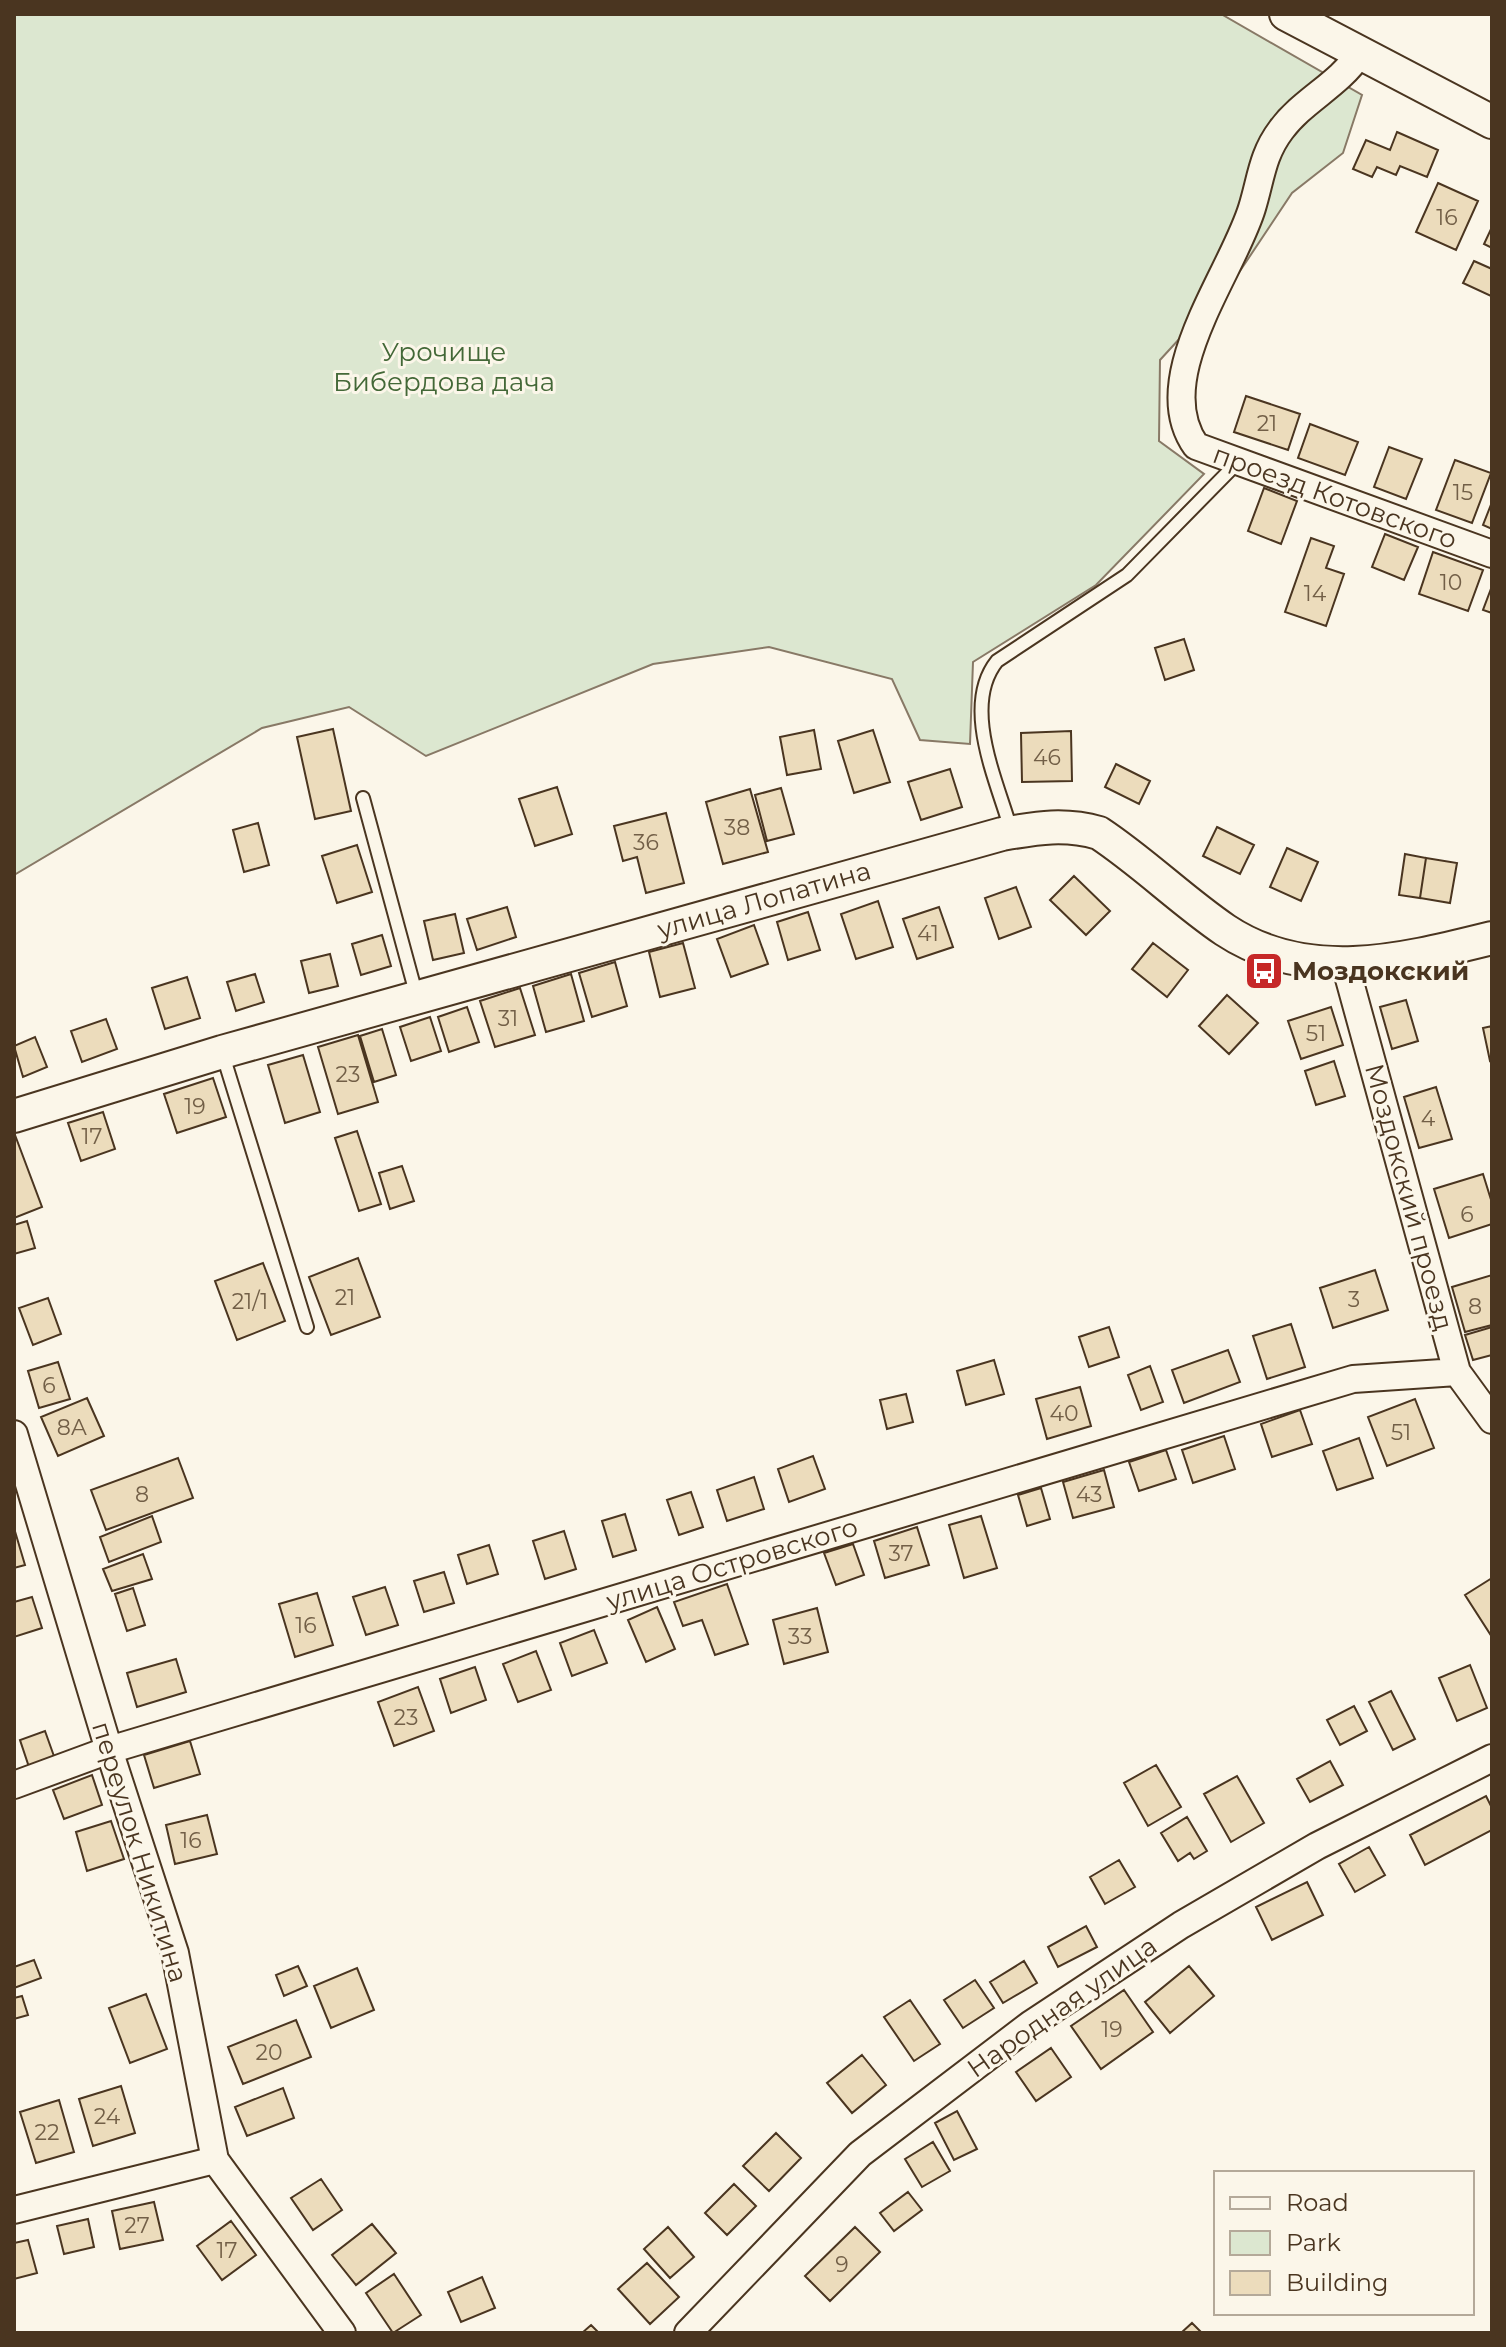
<svg xmlns="http://www.w3.org/2000/svg" width="1506" height="2347" viewBox="0 0 1506 2347" font-family="Montserrat,sans-serif">
<rect width="100%" height="100%" fill="#fbf6e9"/>
<path fill="#dce7d0" stroke="#887966" stroke-width="2" d="M14 14H1221L1362 95 1343 153 1292 193 1236 277 1160 360 1159 441 1204 474 1096 585 973 662 970 744 920 740 892 679 769 647 653 664 426 756 349 707 262 728 14 875Z"/>
<path fill="#ecdcbc" stroke="#4a3520" stroke-width="2" d="M1397 132 1438 150 1427 177 1400 166 1396 175 1377 167 1372 177 1353 169 1366 140 1390 150Z
M1438 183 1478 201 1456 250 1416 232Z
M1492 227V248L1484 244Z
M1474 261 1492 269 1491 296 1463 283Z
M1246 396 1300 414 1288 450 1234 432Z
M1310 424 1358 442 1345 475 1298 458Z
M1389 447 1422 459 1406 499 1374 487Z
M1455 460 1491 473 1472 523 1436 510Z
M1264 488 1297 501 1281 544 1248 531Z
M1492 502V529L1483 525Z
M1385 534 1418 547 1404 580 1372 567Z
M1311 538 1334 546 1326 568 1344 574 1326 626 1285 612Z
M1433 552 1483 570 1468 611 1419 594Z
M1492 586V613L1483 610Z
M1184 639 1194 670 1165 680 1155 648Z
M333 729 351 811 315 819 297 737Z
M814 730 821 769 787 775 780 737Z
M873 730 890 782 854 793 838 741Z
M1071 731 1072 781 1022 782 1021 733Z
M1116 764 1150 781 1139 804 1105 787Z
M950 769 962 807 921 820 908 782Z
M557 787 572 834 535 846 519 799Z
M781 788 794 834 767 841 755 795Z
M750 789 768 852 723 864 706 802Z
M666 813 684 883 646 893 637 857 623 861 614 826Z
M258 823 269 865 244 872 233 830Z
M1217 827 1254 845 1240 874 1203 856Z
M357 845 372 892 337 903 322 856Z
M1287 848 1318 862 1301 901 1270 887Z
M1405 854 1426 858 1420 898 1399 895Z
M1426 858 1457 863 1450 903 1420 898Z
M1074 876 1110 911 1086 935 1050 900Z
M1016 887 1031 927 999 939 985 898Z
M878 901 893 947 856 959 841 914Z
M507 907 516 937 477 950 467 919Z
M939 907 953 947 917 959 903 919Z
M808 912 820 950 788 960 777 922Z
M455 914 464 953 433 960 424 921Z
M754 925 768 964 731 977 717 939Z
M382 935 391 966 361 975 352 944Z
M683 943 695 988 660 997 649 952Z
M1153 943 1188 970 1167 997 1132 969Z
M330 954 338 986 309 993 301 961Z
M615 962 627 1006 592 1017 579 973Z
M255 974 264 1002 236 1011 227 982Z
M571 974 584 1021 546 1032 533 986Z
M187 977 200 1018 165 1029 152 988Z
M520 988 535 1035 495 1047 480 1001Z
M1227 995 1258 1023 1229 1054 1199 1026Z
M1406 1000 1418 1041 1392 1049 1380 1007Z
M467 1007 479 1042 449 1052 438 1017Z
M1331 1007 1343 1045 1301 1059 1288 1021Z
M430 1017 441 1051 411 1061 400 1027Z
M106 1019 117 1049 82 1062 71 1031Z
M1492 1026V1060L1490 1061 1483 1028Z
M382 1029 396 1075 374 1082 360 1036Z
M358 1035 378 1102 338 1114 318 1047Z
M35 1037 47 1067 23 1077 14 1046Z
M303 1055 320 1112 285 1123 268 1065Z
M1334 1061 1345 1096 1316 1105 1305 1071Z
M213 1078 226 1117 177 1133 164 1094Z
M1436 1087 1452 1139 1419 1148 1404 1097Z
M103 1112 115 1149 81 1161 68 1123Z
M357 1131 381 1204 359 1211 335 1138Z
M15 1135 42 1207 14 1218V1136Z
M402 1166 414 1201 390 1209 379 1173Z
M1483 1174 1492 1203V1224L1449 1238 1434 1189Z
M27 1221 35 1248 14 1254V1225Z
M358 1258 380 1317 331 1335 309 1277Z
M263 1263 285 1321 237 1340 215 1281Z
M1375 1270 1388 1310 1333 1328 1320 1288Z
M1492 1275V1325L1465 1332 1452 1287Z
M48 1298 61 1334 33 1345 19 1308Z
M1291 1324 1305 1367 1267 1379 1253 1336Z
M1109 1327 1119 1357 1089 1367 1079 1337Z
M1492 1327V1355L1473 1360 1465 1335Z
M1228 1350 1240 1382 1184 1403 1172 1370Z
M994 1360 1004 1394 966 1405 957 1371Z
M58 1362 70 1399 39 1408 28 1371Z
M1150 1366 1163 1402 1141 1410 1128 1375Z
M1080 1387 1091 1426 1047 1439 1036 1399Z
M906 1394 913 1422 887 1429 880 1400Z
M87 1398 104 1436 58 1456 41 1417Z
M1415 1399 1434 1448 1387 1466 1368 1417Z
M1300 1410 1312 1444 1272 1457 1261 1424Z
M1224 1436 1235 1469 1193 1483 1182 1450Z
M1359 1438 1373 1478 1337 1490 1323 1451Z
M1166 1450 1176 1479 1139 1491 1129 1462Z
M813 1456 825 1489 789 1502 778 1469Z
M178 1458 193 1498 106 1530 91 1490Z
M1104 1470 1114 1507 1073 1518 1063 1482Z
M754 1477 764 1509 727 1521 717 1490Z
M1041 1488 1050 1519 1027 1526 1018 1495Z
M691 1492 703 1527 679 1535 667 1500Z
M625 1514 636 1550 613 1557 602 1521Z
M152 1516 161 1542 109 1562 100 1537Z
M981 1516 997 1568 964 1578 949 1525Z
M917 1527 929 1565 885 1578 874 1541Z
M14 1528 25 1565 14 1568Z
M564 1531 576 1569 545 1579 533 1541Z
M853 1544 864 1575 836 1585 824 1553Z
M489 1545 498 1574 467 1584 458 1555Z
M143 1554 152 1579 112 1591 103 1569Z
M444 1572 454 1603 424 1612 414 1581Z
M1492 1578V1637L1465 1595Z
M727 1584 748 1644 715 1655 702 1620 683 1626 674 1602Z
M385 1587 398 1625 366 1635 353 1597Z
M133 1588 145 1625 127 1631 115 1594Z
M317 1593 333 1645 295 1657 279 1604Z
M32 1597 42 1628 14 1637V1602Z
M657 1607 675 1649 646 1662 628 1620Z
M817 1608 828 1652 784 1664 773 1620Z
M594 1630 607 1663 572 1676 560 1643Z
M536 1651 551 1690 518 1702 503 1664Z
M176 1659 186 1692 137 1707 127 1673Z
M1470 1665 1487 1708 1457 1721 1439 1678Z
M475 1667 486 1700 451 1713 440 1679Z
M418 1687 434 1731 394 1746 378 1702Z
M1391 1691 1415 1739 1393 1750 1369 1702Z
M1354 1706 1367 1731 1340 1745 1327 1720Z
M45 1731 55 1759 29 1767 20 1740Z
M190 1741 200 1774 154 1788 144 1755Z
M1330 1761 1343 1785 1310 1802 1297 1779Z
M1156 1765 1181 1807 1148 1826 1124 1783Z
M92 1775 102 1805 64 1819 53 1790Z
M1237 1776 1264 1823 1231 1842 1204 1794Z
M1486 1796 1492 1808V1830L1425 1865 1410 1835Z
M207 1815 217 1854 175 1864 166 1825Z
M1187 1817 1207 1851 1194 1859 1190 1853 1178 1861 1161 1833Z
M111 1821 124 1859 87 1871 76 1832Z
M1369 1847 1385 1875 1355 1892 1339 1864Z
M1119 1860 1135 1887 1105 1904 1090 1877Z
M1307 1882 1323 1915 1272 1940 1256 1907Z
M1086 1926 1097 1947 1058 1967 1048 1947Z
M34 1960 41 1978 14 1988V1967Z
M1024 1961 1037 1983 1003 2003 990 1982Z
M298 1966 307 1986 284 1996 276 1975Z
M1189 1966 1214 1996 1170 2033 1145 2002Z
M357 1968 374 2010 331 2028 314 1986Z
M975 1980 994 2008 963 2028 944 2000Z
M1124 1990 1153 2032 1101 2069 1071 2026Z
M146 1994 167 2049 130 2063 109 2008Z
M22 1996 28 2015 14 2019V1998Z
M910 2000 940 2044 914 2061 884 2017Z
M296 2020 311 2057 243 2084 228 2047Z
M1051 2048 1071 2077 1036 2101 1016 2072Z
M862 2055 886 2085 852 2113 827 2083Z
M121 2086 135 2133 93 2146 79 2099Z
M283 2088 294 2118 247 2136 235 2107Z
M59 2100 74 2152 36 2163 20 2112Z
M957 2111 977 2149 954 2160 935 2123Z
M776 2133 801 2158 769 2191 743 2166Z
M933 2142 950 2171 922 2187 905 2159Z
M321 2179 342 2210 313 2230 291 2198Z
M734 2184 756 2206 727 2235 705 2213Z
M908 2192 922 2210 894 2231 880 2213Z
M154 2202 163 2240 120 2249 112 2211Z
M88 2219 94 2247 64 2254 57 2226Z
M231 2221 256 2255 222 2280 197 2246Z
M372 2224 396 2253 356 2285 332 2255Z
M668 2227 694 2257 670 2278 644 2249Z
M855 2227 880 2252 830 2301 805 2276Z
M28 2240 37 2273 14 2279V2243Z
M647 2263 679 2297 650 2324 618 2289Z
M394 2274 421 2315 393 2333 366 2293Z
M482 2277 495 2308 461 2322 448 2292Z
M1192 2323 1202 2333H1181Z
M591 2325 599 2333H582Z"/>
<g fill="none" stroke-linecap="round" stroke-linejoin="round">
<defs>
<path id="service" d="M363 798 417 997
M1011 830C997 781 961 706 997 661L1127 575 1238 462
M222 1052 307 1327"/>
<path id="minor" d="M1359 54C1339 85 1303 100 1281 130 1262 155 1261 179 1252 208 1232 274 1148 379 1196 446L1492 554
M1345 964 1457 1372 1492 1420
M14 1434 109 1750 175 1953 215 2160 342 2333
M14 1785 109 1750 1353 1379 1457 1372
M14 2210 215 2160
M688 2333 860 2154 1031 2024 1181 1925 1317 1846 1492 1758"/>
<path id="tertiary" d="M1286 14 1492 122
M14 1116 222 1052 1002 834C1037 828 1064 823 1099 833 1143 862 1181 900 1225 930 1308 985 1403 960 1492 938"/>
</defs>
<use href="#service" stroke="#4a3520" stroke-width="16"/>
<use href="#minor" stroke="#4a3520" stroke-width="30"/>
<use href="#tertiary" stroke="#4a3520" stroke-width="36"/>
<use href="#service" stroke="#fbf6e9" stroke-width="12"/>
<use href="#minor" stroke="#fbf6e9" stroke-width="26"/>
<use href="#tertiary" stroke="#fbf6e9" stroke-width="32"/>
</g>
<defs>
<symbol id="bus-square" viewBox="-11 -11 22 22"><rect x="-9" y="-9" width="18" height="18" rx="4" fill="#c62828" stroke="#fbf6e9"/><path d="M-5-6H5V4H4V6H2V4H-2V6H-4V4H-5ZM-3.5-4V0h7V-4ZM-3.5 1.2v1.5H-2V1.2ZM2 1.2v1.5H3.5V1.2Z" fill="#fff"/></symbol>
</defs>
<g fill-rule="evenodd">
<use href="#bus-square" x="1242" y="949" width="44" height="44"/>
</g>
<g text-anchor="middle" stroke-width="6" stroke-linejoin="round" paint-order="stroke">
<g font-size="22" fill="#725f47">
<text x="1447" y="225">16</text>
<text x="1267" y="431">21</text>
<text x="1463" y="500">15</text>
<text x="1451" y="590">10</text>
<text x="1315" y="601">14</text>
<text x="1047" y="765">46</text>
<text x="737" y="835">38</text>
<text x="646" y="850">36</text>
<text x="928" y="941">41</text>
<text x="508" y="1026">31</text>
<text x="1316" y="1041">51</text>
<text x="348" y="1082">23</text>
<text x="195" y="1114">19</text>
<text x="1428" y="1126">4</text>
<text x="92" y="1144">17</text>
<text x="1467" y="1222">6</text>
<text x="345" y="1305">21</text>
<text x="1354" y="1307">3</text>
<text x="250" y="1309">21/1</text>
<text x="1475" y="1314">8</text>
<text x="49" y="1393">6</text>
<text x="1064" y="1421">40</text>
<text x="72" y="1435">8А</text>
<text x="1401" y="1440">51</text>
<text x="142" y="1502">8</text>
<text x="1089" y="1502">43</text>
<text x="901" y="1561">37</text>
<text x="306" y="1633">16</text>
<text x="800" y="1644">33</text>
<text x="406" y="1725">23</text>
<text x="191" y="1848">16</text>
<text x="1112" y="2037">19</text>
<text x="269" y="2060">20</text>
<text x="107" y="2124">24</text>
<text x="47" y="2140">22</text>
<text x="137" y="2233">27</text>
<text x="227" y="2258">17</text>
<text x="842" y="2272">9</text>
</g>
<g font-size="26" fill="#436837" stroke="#fbf6e9">
<text x="444" y="361">Урочище<tspan x="444" dy="30">Бибердова дача</tspan></text>
</g>
<g font-size="26" fill="#4a3520" stroke="#fbf6e9">
<text transform="translate(1335 497) rotate(20)" y="9">проезд Котовского</text>
<text transform="translate(764 900) rotate(-16)" y="9">улица Лопатина</text>
<text transform="translate(1409 1197) rotate(75)" y="9">Моздокский проезд</text>
<text transform="translate(732 1564) rotate(-17)" y="9">улица Островского</text>
<text transform="translate(140 1852) rotate(73)" y="9">переулок Никитина</text>
<text transform="translate(1062 2007) rotate(-35)" y="9">Народная улица</text>
</g>
<g font-size="26" font-weight="bold" fill="#4a3520" stroke="#fbf6e9" text-anchor="start">
<text x="1292" y="980">Моздокский</text>
</g>
</g>
<rect width="1506" height="2347" fill="none" stroke="#4a3520" stroke-width="32"/>
<rect x="1214" y="2171" width="260" height="144" fill="#fbf6e9" stroke="#b4a999" stroke-width="2"/>
<rect x="1230" y="2197" width="40" height="12" fill="#fbf6e9" stroke="#b4a999" stroke-width="2"/>
<text x="1286" y="2211" font-size="24" fill="#4a3520">Road</text>
<rect x="1230" y="2231" width="40" height="24" fill="#dce7d0" stroke="#b4a999" stroke-width="2"/>
<text x="1286" y="2251" font-size="24" fill="#4a3520">Park</text>
<rect x="1230" y="2271" width="40" height="24" fill="#ecdcbc" stroke="#b4a999" stroke-width="2"/>
<text x="1286" y="2291" font-size="24" fill="#4a3520">Building</text>
</svg>
